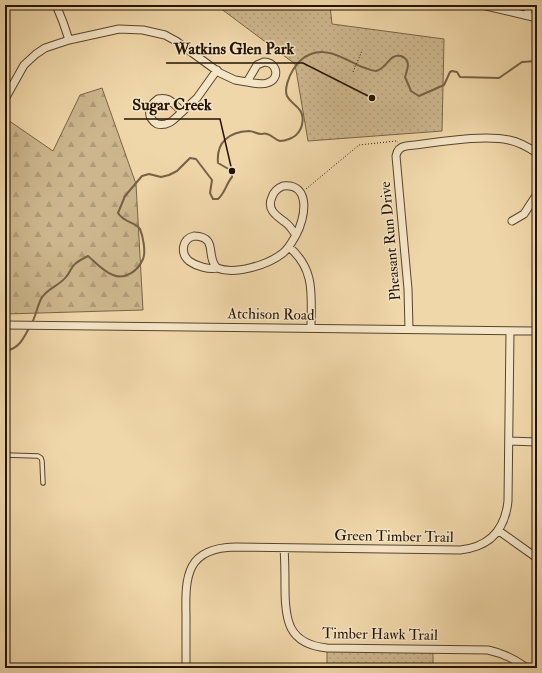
<svg xmlns="http://www.w3.org/2000/svg" width="542" height="673" viewBox="0 0 542 673" font-family="'IM FELL Double Pica',serif">
<defs>
<pattern id="grass-dots" width="8" height="8" patternUnits="userSpaceOnUse"><rect width="8" height="8" fill="#cdb68d"/><path d="M2 2h.1M6 6h.1" fill="none" stroke="#b09c78" stroke-width="1.8" stroke-linecap="round"/></pattern>
<pattern id="forest-firs" width="22" height="20" patternUnits="userSpaceOnUse"><rect width="22" height="20" fill="#cdb68d"/><path d="M5 1l3.5 6h-7zM16 11l3.5 6h-7z" fill="#b09c78"/></pattern>
</defs>
<rect width="100%" height="100%" fill="#f0d7a9"/>
<filter id="stains"><feTurbulence type="fractalNoise" baseFrequency=".005" numOctaves="4"/><feColorMatrix values="0 0 0 0 .2 0 0 0 0 .09 0 0 0 0 .02 0 0 0 .5 -.17"/></filter>
<radialGradient id="worn" r=".72"><stop offset=".6" stop-color="#630" stop-opacity="0"/><stop offset="1" stop-color="#630" stop-opacity=".3"/></radialGradient>
<path fill="url(#grass-dots)" stroke="#786548" d="M216 5H330L332 24 444 39 442 131 308 141 295 64Z
M327 648 433 649V668H327Z"/>
<path fill="url(#forest-firs)" stroke="#786548" d="M102 88 136 184 143 310 5 314V118L53 151 80 95Z"/>
<g fill="none" stroke-linecap="round" stroke-linejoin="round">
<path stroke="#756145" stroke-width="2" d="M32 323C36 315 37 307 41 299 46 289 59 286 66 277 70 273 71 267 75 264 78 261 84 258 88 256 95 262 104 272 113 275 125 280 138 271 143 259 146 252 143 236 140 229 136 222 124 223 118 213L125 196 142 176 149 174 161 177 169 175 177 171 190 158 196 159 212 180 210 193 213 199H218C225 193 226 184 232 177V171L218 163C216 142 229 132 249 131 253 131 257 134 261 134 263 134 265 133 267 134 272 135 275 140 280 141 285 141 294 138 297 134 303 128 305 116 299 109 295 104 290 102 287 96 284 89 289 76 293 70 297 63 303 57 311 54 328 47 346 60 362 67 366 68 372 71 376 71 387 69 389 53 401 56 412 60 407 70 405 77L411 91 419 96 444 85 450 72 452 71 457 72 460 77 499 78 522 62 537 61
M5 351C19 349 24 338 30 326"/>
<defs>
<path id="lane" d="M5 455 38 456 41 458 42 461 43 483"/>
<path id="street" d="M56 5 63 22 69 40
M482 5 537 18
M527 15 530 5
M264 62C277 62 281 79 267 83 261 85 254 83 247 82L257 65Z
M5 99 24 65 36 54 45 48 69 40 119 29 143 30 165 35 176 41 220 73 235 80 247 82
M158 99C173 96 173 107 183 111 175 118 169 127 157 124 146 117 148 106 158 99Z
M183 111 197 98 217 70
M283 186C312 183 305 219 296 235 293 231 290 226 286 223 277 216 266 210 272 197 274 191 278 188 283 186Z
M512 221 524 214 537 194
M194 236C219 237 205 256 217 268 209 270 196 266 189 261 180 253 182 239 194 236Z
M289 247C316 270 311 296 311 327
M217 268C235 275 268 265 283 253 289 248 292 242 296 235
M5 325 537 331
M409 329 408 289 396 156C397 150 400 147 406 146 435 143 481 134 509 140 519 142 528 147 537 153
M509 441 537 442
M499 531 537 558
M284 548C285 561 285 575 285 588 285 620 288 644 327 648L488 650C502 653 515 659 527 668
M186 668C186 650 186 633 186 615 185 575 187 548 235 547L460 550C490 547 505 530 508 501L510 331"/>
</defs>
<use href="#lane" stroke="#57452c" stroke-width="5.5"/>
<use href="#street" stroke="#57452c" stroke-width="9"/>
<path stroke="#241403" stroke-width="1" stroke-dasharray="1 2" stroke-linecap="butt" d="M353 72 362 51
M306 189 359 145 396 141 398 142"/>
<use href="#lane" stroke="#f5e5c7" stroke-width="3.5"/>
<use href="#street" stroke="#f5e5c7" stroke-width="7"/>
</g>
<g text-anchor="middle" stroke-width="3" stroke-linejoin="round" paint-order="stroke">
<g font-size="15" fill="#241403" stroke="#f5e5c7">
<text transform="translate(390 241) rotate(-95)" y="5">Pheasant Run Drive</text>
<text transform="translate(271 314) rotate(1)" y="5">Atchison Road</text>
<text transform="translate(394 536) rotate(1)" y="5">Green Timber Trail</text>
<text transform="translate(380 634) rotate(1)" y="5">Timber Hawk Trail</text>
</g>
</g>
<path fill="none" stroke="#241403" stroke-width="1.5" d="M372 98L303 63H166M232 171L220 119H124"/>
<g fill="#241403" stroke="#f5e5c7" stroke-width="1.5">
<circle cx="372" cy="98" r="4"/>
<circle cx="232" cy="171" r="4"/>
</g>
<g font-size="16" text-anchor="middle" font-weight="bold" fill="#241403" stroke="#f5e5c7" stroke-width="3" stroke-linejoin="round" paint-order="stroke">
<text x="234" y="54">Watkins Glen Park</text>
<text x="172" y="110">Sugar Creek</text>
</g>
<rect width="542" height="673" fill="none" stroke="#f0d7a9" stroke-width="20"/>
<rect x="6" y="6" width="530" height="661" fill="none" stroke="#241403" stroke-width="2"/>
<rect x="10" y="10" width="522" height="653" fill="none" stroke="#241403"/>
<rect width="100%" height="100%" filter="url(#stains)"/>
<rect width="100%" height="100%" fill="url(#worn)"/>
</svg>
